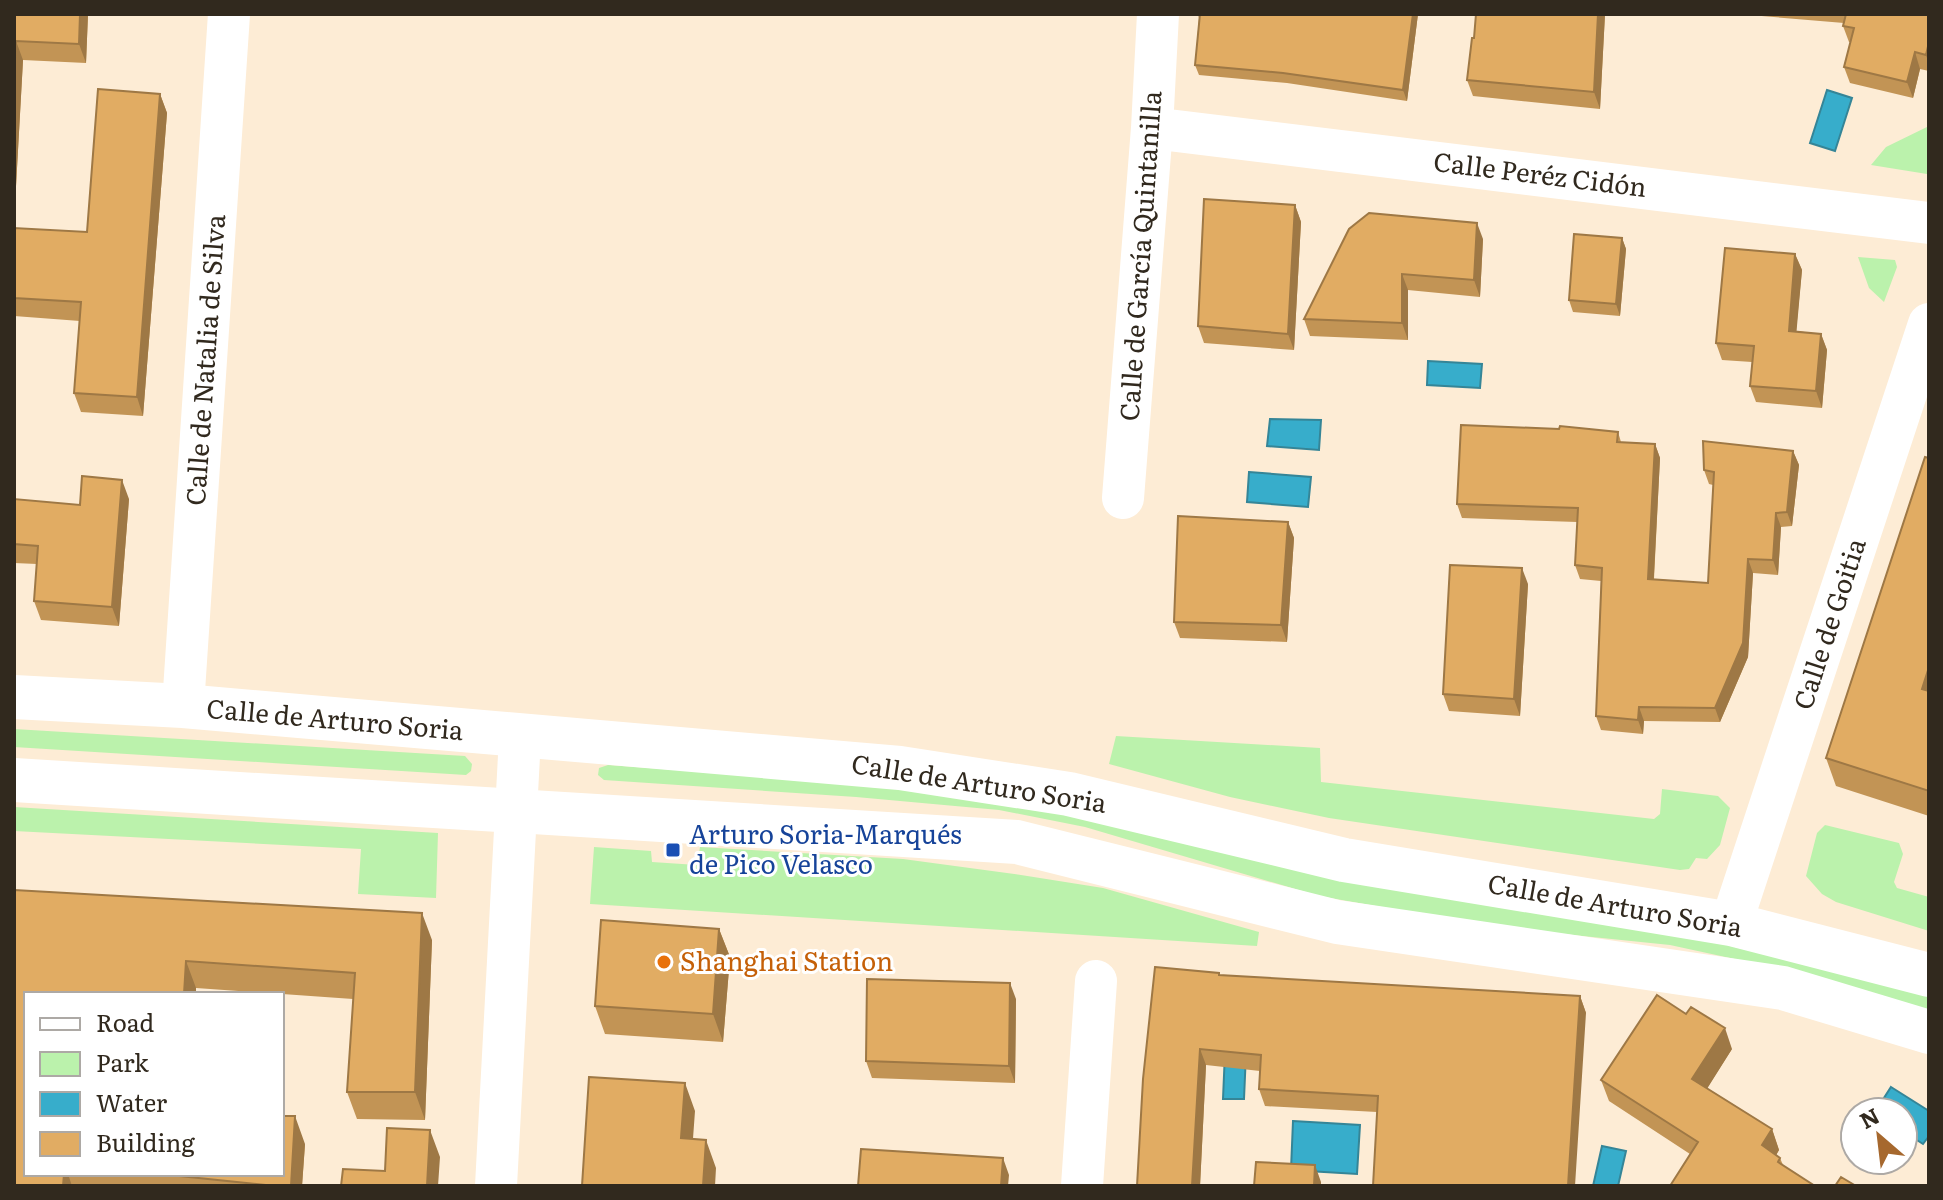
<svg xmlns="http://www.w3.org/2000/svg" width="1943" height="1200" viewBox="0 0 1943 1200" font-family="Literata,serif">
<rect width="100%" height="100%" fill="#fdecd5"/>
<path fill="#bbf2ac" d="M1929 126 1927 174 1871 165 1886 147Z
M1858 257 1895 260 1897 267 1884 302 1869 288Z
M14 729 465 756 472 764 471 771 466 775 14 747Z
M1116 736 1320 748 1321 782 1654 819 1660 814 1662 789 1718 796 1730 808 1720 845 1707 859 1696 858 1689 869 1680 870 1329 818 1230 797 1109 764Z
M608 765 879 785 1009 802 1678 933 1929 995V1014L1767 966 1670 945 1495 927 1319 896 1085 827 999 810 856 797 604 780 598 775 599 768Z
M14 807 438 833 436 898 358 894 361 849 14 831Z
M1825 825 1899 843 1903 854 1894 882 1897 888 1929 897V931L1836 902 1822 894 1806 876 1817 833Z
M594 847 651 851 652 862 697 865 700 847 903 859 1021 875 1103 888 1259 932 1257 946 590 904Z"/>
<path fill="#37adcb" stroke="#358597" stroke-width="2" d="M1827 90 1852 98 1835 151 1810 143Z
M1428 361 1482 364 1480 388 1427 385Z
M1270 419 1321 420 1319 450 1267 446Z
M1249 472 1311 477 1308 507 1247 502Z
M1225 1052 1246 1053 1244 1099H1223Z
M1891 1087 1929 1111V1136L1923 1144 1903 1131V1112H1875Z
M1293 1121 1360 1125 1357 1174 1291 1170Z
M1602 1146 1626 1151 1618 1186H1593Z"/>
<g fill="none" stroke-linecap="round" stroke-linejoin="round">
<path stroke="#fff" stroke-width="42" d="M1152 128 1929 223
M1123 498 1152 128 1158 14
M183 706 229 14
M1731 924 1929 324
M496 1186 520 737
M1082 1186 1096 981"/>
<path stroke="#fff" stroke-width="44" d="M14 697 183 706 900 768 1069 794 1344 860 1731 924 1929 975
M14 780 1017 842 1337 922 1783 988 1929 1032"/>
</g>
<path fill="#c29455" d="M14 14H88L86 63 23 60 14 222Z
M1198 14H1418L1407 101 1287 83 1199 75 1195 65 1199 18Z
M1605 14 1600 109 1473 96 1467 80 1474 38Z
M1737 14H1929V71L1920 69 1913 98 1850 83 1844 67 1850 42H1849L1843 26 1844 23Z
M160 94 167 113 143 416 81 412 74 393 80 321 14 316V228L87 232Z
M1295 205 1301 222 1294 350 1204 343 1198 326Z
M1349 229 1483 239 1480 297 1408 290V340L1310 336 1304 319Z
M1622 238 1626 249 1620 316 1573 312 1569 300Z
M1795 254 1802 270 1796 331 1821 334 1827 350 1822 408 1756 402 1750 386 1752 362 1722 360 1716 343Z
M1618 432 1621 442 1655 444 1660 458 1654 579 1708 583 1713 485 1709 484 1704 470 1793 451 1799 465 1792 526 1781 527 1778 575 1753 573 1748 657 1720 722 1644 721 1643 734 1601 730 1596 716 1601 581 1580 579 1575 565 1577 522 1462 518 1457 504Z
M1929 458V816L1836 786 1826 758Z
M14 499 80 505 129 499 119 626 41 620 34 601 37 564 14 563Z
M1288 522 1294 538 1287 642 1180 638 1174 622Z
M1528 584 1520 716 1449 711 1443 694Z
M14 890 432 940 425 1120 357 1119 347 1092 353 999 196 988 26 1174H282L305 1144 302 1186H14Z
M719 929 730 957 723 1042 605 1034 595 1006Z
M1220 975 1580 996 1586 1013 1377 1112 1265 1106 1259 1089 1260 1071 1206 1065 1200 1186H1137Z
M1016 999 1015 1083 872 1078 866 1061Z
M1732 1049 1707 1088 1772 1129 1779 1150 1776 1155 1780 1158 1783 1165 1690 1154 1609 1101 1601 1080Z"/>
<path fill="#9e7845" d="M80 14H88L86 63 79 44Z
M1413 14H1418L1407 101 1403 90Z
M1598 14H1605L1600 109 1594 92Z
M16 41 23 60 14 222V78Z
M1929 42V64L1926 55Z
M1915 52 1920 69 1913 98 1907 82Z
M160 94 167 113 143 416 137 397Z
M1295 205 1301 222 1294 350 1288 334Z
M1477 223 1483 239 1480 297 1474 280Z
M1622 238 1626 249 1620 316 1616 304Z
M1795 254 1802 270 1795 348 1789 331Z
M1402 274 1408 290V340L1402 323Z
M1821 334 1827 350 1822 408 1816 391Z
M14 439 16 444 14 471Z
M1655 444 1660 458 1653 593 1648 579Z
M1793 451 1799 465 1792 526 1787 512Z
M122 480 129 499 119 626 112 607Z
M1776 513 1781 527 1778 575 1773 560Z
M1288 522 1294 538 1287 642 1281 625Z
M1748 559 1753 573 1748 657 1720 722 1715 708Z
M1522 568 1528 584 1520 716 1514 699Z
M1929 667V708L1922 689Z
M1639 707 1644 721 1643 734 1638 720Z
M422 913 432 940 425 1120 415 1092Z
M719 929 730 957 723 1042 713 1014Z
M186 961 196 988V994H184Z
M1010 983 1016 999 1015 1083 1009 1066Z
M1580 996 1586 1013 1575 1186H1568Z
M1725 1028 1732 1049 1700 1100 1692 1079Z
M1200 1049 1206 1065 1200 1186H1192Z
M685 1083 695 1111 691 1166 681 1138Z
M295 1116 305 1144 302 1186H291Z
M1772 1129 1779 1150 1770 1166 1762 1145Z
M430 1130 440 1157 438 1186H427Z
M706 1140 716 1168 715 1186H703Z
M1003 1158 1009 1175 1008 1186H1001Z
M1315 1165 1321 1182V1186H1314Z
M64 1174H68L72 1186H63Z"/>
<path fill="#e1ac63" stroke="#9e7845" stroke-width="2" d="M14 14H80L79 44 16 41 14 78Z
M1200 14H1413L1403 90 1283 73 1195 65Z
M1476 14H1598L1594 92 1467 80 1472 38H1474Z
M1846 14H1929V42L1926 55 1915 52 1907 82 1844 67 1854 28 1843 26Z
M98 89 160 94 137 397 74 393 81 302 14 298V228L87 232Z
M1204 199 1295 205 1288 334 1198 326Z
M1369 213 1477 223 1474 280 1402 274V323L1304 319 1349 229Z
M1574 234 1622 238 1616 304 1569 300Z
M1725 248 1795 254 1789 331 1821 334 1816 391 1750 386 1754 346 1716 343Z
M1461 425 1559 429 1560 426 1618 432 1617 442 1655 444 1648 579 1708 583 1714 472 1704 470 1703 441 1793 451 1787 512 1776 513 1773 560 1748 559 1743 643 1715 708 1639 707 1638 720 1596 716 1602 568 1575 565 1578 508 1457 504Z
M1925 457 1929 458V667L1922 689 1929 691V791L1826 758Z
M82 476 122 480 112 607 34 601 38 546 14 544V499L80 505Z
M1178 516 1288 522 1281 625 1174 622Z
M1450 565 1522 568 1514 699 1443 694Z
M14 890 422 913 415 1092H347L355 973 186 961 184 994H26V1174H64L63 1186H14Z
M601 920 719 929 713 1014 595 1006Z
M1155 967 1219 973V975L1580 996 1568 1186H1373L1378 1096 1259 1089 1261 1055 1200 1049 1192 1186H1137L1143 1079Z
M867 979 1010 983 1009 1066 866 1061Z
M1657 995 1686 1014 1691 1007 1725 1028 1692 1079 1772 1129 1762 1145 1780 1158 1778 1162 1815 1186H1670L1698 1142 1601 1080Z
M589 1077 685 1083 681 1138 706 1140 703 1186H582Z
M282 1116H295L291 1186H275L160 1174H282Z
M387 1128 430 1130 427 1186H341L343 1169 385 1171Z
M861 1149 1003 1158 1001 1186H858Z
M1256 1162 1315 1165 1314 1186H1254Z
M1841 1177 1856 1186H1835Z"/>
<rect fill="#1a4fb4" stroke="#fff" stroke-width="3" x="665" y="842" width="16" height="16" rx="4"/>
<circle fill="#e8710a" stroke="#fff" stroke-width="3" cx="664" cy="962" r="8"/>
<g text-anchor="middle" stroke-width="6" stroke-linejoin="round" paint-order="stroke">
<g font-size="26" fill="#31291e" stroke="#fff">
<text transform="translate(1540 175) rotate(7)" y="9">Calle Peréz Cidón</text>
<text transform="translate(1141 256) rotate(-86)" y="9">Calle de García Quintanilla</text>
<text transform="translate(206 360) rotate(-86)" y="9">Calle de Natalia de Silva</text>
<text transform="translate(1830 624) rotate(-72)" y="9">Calle de Goitia</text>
<text transform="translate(335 720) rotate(5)" y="9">Calle de Arturo Soria</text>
<text transform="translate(979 784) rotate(9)" y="9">Calle de Arturo Soria</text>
<text transform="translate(1615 906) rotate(10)" y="9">Calle de Arturo Soria</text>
</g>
<g font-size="26" fill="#164399" stroke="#fff" text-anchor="start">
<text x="689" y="844">Arturo Soria-Marqués<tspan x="689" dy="30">de Pico Velasco</tspan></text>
</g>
<g font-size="26" fill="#c56008" stroke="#fff" text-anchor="start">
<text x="680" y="971">Shanghai Station</text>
</g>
</g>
<rect width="1943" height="1200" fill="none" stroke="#31291e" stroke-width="32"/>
<rect x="24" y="992" width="260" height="184" fill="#ffffff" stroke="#ada9a5" stroke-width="2"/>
<rect x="40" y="1018" width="40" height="12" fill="#ffffff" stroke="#ada9a5" stroke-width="2"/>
<text x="96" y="1032" font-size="24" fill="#31291e">Road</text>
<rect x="40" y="1052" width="40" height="24" fill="#bbf2ac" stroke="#ada9a5" stroke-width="2"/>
<text x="96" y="1072" font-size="24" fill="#31291e">Park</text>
<rect x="40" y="1092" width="40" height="24" fill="#37adcb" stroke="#ada9a5" stroke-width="2"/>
<text x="96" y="1112" font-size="24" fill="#31291e">Water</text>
<rect x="40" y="1132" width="40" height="24" fill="#e1ac63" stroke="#ada9a5" stroke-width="2"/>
<text x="96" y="1152" font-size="24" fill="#31291e">Building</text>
<g transform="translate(1879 1136) rotate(332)"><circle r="38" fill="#ffffff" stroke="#ada9a5" stroke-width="2"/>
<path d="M0-6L14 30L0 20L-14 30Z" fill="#a6682e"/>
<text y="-12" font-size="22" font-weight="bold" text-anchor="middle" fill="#31291e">N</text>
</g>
</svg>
